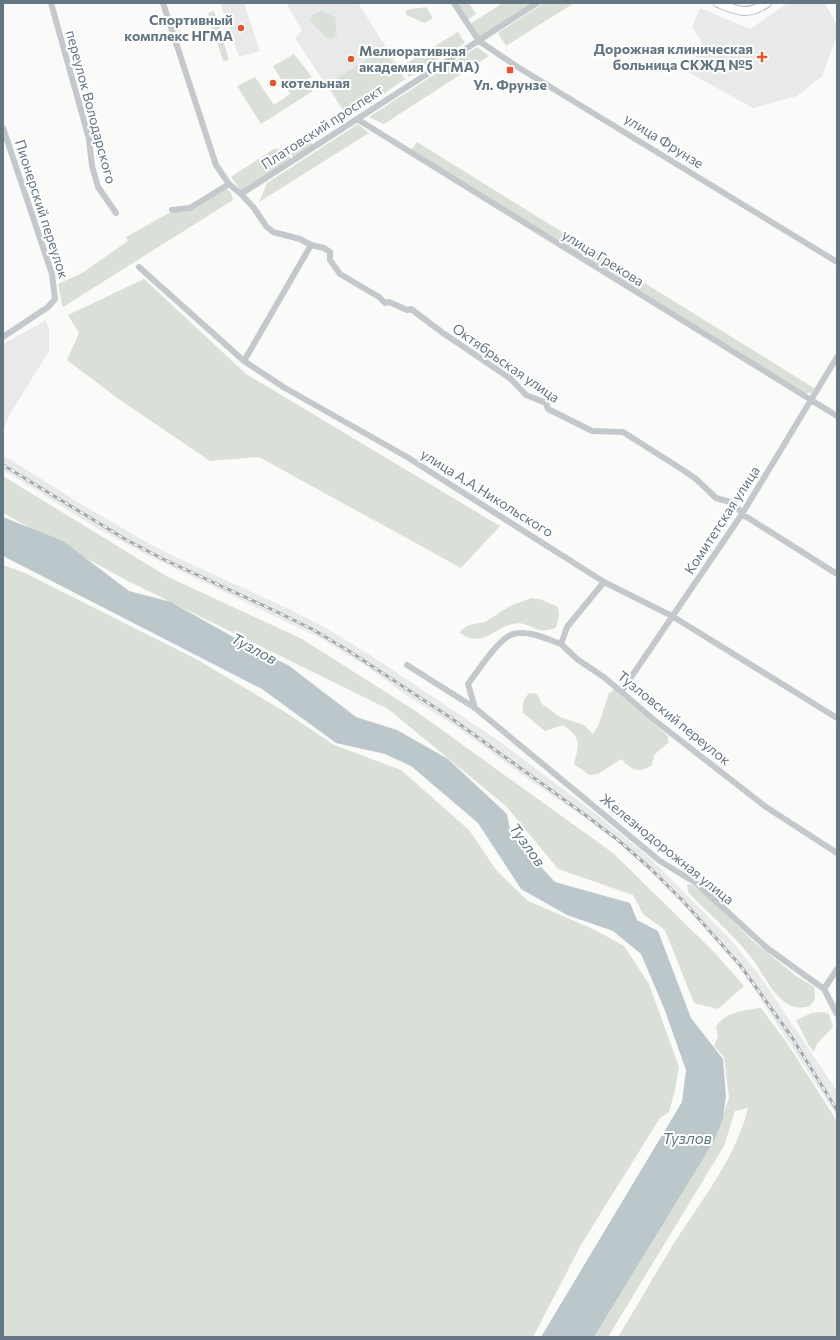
<svg xmlns="http://www.w3.org/2000/svg" width="840" height="1340" viewBox="0 0 840 1340" font-family="Commissioner,sans-serif">
<rect width="100%" height="100%" fill="#fafaf8"/>
<path fill="#e8e9e9" d="M220 3H244L260 51 239 57Z
M286 3H358L406 79 348 118 295 38 302 30Z
M788 3H825L837 25V36L822 76 797 96 753 108 688 72 702 42 692 27 700 8 750 29Z
M46 320 49 329V351L10 414 5 426H3V344Z
M3 455 81 504 141 539 169 554 289 609 326 628 373 657 499 741 596 814 649 857 731 940 760 976 837 1091V1116L745 975 695 917 656 877 621 845 588 820 528 779 454 725 406 695 369 668 322 639 147 555 99 529 3 470Z"/>
<path fill="#dadfd7" d="M456 3H469L476 14 467 20Z
M503 3H532L479 38 470 24Z
M544 3H574L506 46 498 33Z
M426 7 433 18 425 23 406 15V10Z
M214 11 229 60 223 61 208 13Z
M321 11 335 17 337 35 331 39 324 36 310 20 312 15Z
M458 32 465 43 409 77 402 66Z
M477 47 489 56 384 124 369 117Z
M384 49 404 79 348 117 327 84Z
M294 54 312 77 306 80 313 91 261 124 237 86 255 77 274 105 290 94 273 66Z
M358 124 369 133 259 202 267 183Z
M306 135 313 146 294 158 287 148Z
M417 142 814 388 811 393H805L411 150Z
M274 149H285L291 160 242 192 231 177Z
M226 188 231 193 233 200 63 307 62 304 58 284 82 273 128 241 126 237 171 212 190 211Z
M144 279 246 374 500 526 461 568 259 457 210 461 120 400 67 360 79 333 68 315Z
M3 476 168 577 302 639 417 712 613 853 714 952 744 986 718 1009 694 1003 665 930 643 914 633 895 558 869 506 806 388 709 128 581 3 513Z
M3 565 25 573 198 660 285 712 334 745 401 770 469 830 497 871 528 901 595 930 624 946 649 984 679 1067 675 1090 669 1112 660 1118 582 1243 533 1337H3Z
M531 598 540 599 558 607 559 615 556 628C551 629 545 631 540 630 531 628 524 621 513 624 494 627 483 650 459 632L469 625 485 622 510 606Z
M614 690 668 736V743L654 755 652 765C638 775 631 769 621 759L598 774 589 775 574 764C579 744 582 738 563 725L545 731 523 713C522 704 523 700 529 693L537 694 542 704 560 717 584 725 593 734 599 724 609 693Z
M687 884 693 885 716 904 753 941 796 976 814 987 815 999 810 1006C804 1008 795 1008 789 1005 771 995 763 972 751 957 732 933 709 914 688 892Z
M761 1008 787 1043 837 1121V1337H618C638 1305 656 1272 676 1240 702 1200 737 1155 748 1108L735 1111 724 1146 608 1337H594L714 1141 729 1098 724 1057 714 1046 718 1037 716 1027C724 1012 745 1010 761 1008Z
M823 1012 829 1014 833 1027 817 1044 814 1052 809 1046 796 1020 812 1013Z"/>
<path fill="#bbc7cb" d="M3 517 63 541 129 591 171 602 258 651 288 665 356 717 397 730 448 759 507 814 511 835 555 882 630 903 637 920 658 931 691 1018 723 1059 726 1096 723 1118 714 1141 594 1337H541L682 1102 686 1070 664 1008 641 954 613 931 567 915 521 889 478 823 411 766 385 754 336 743 262 689 3 556Z"/>
<g fill="none" stroke-linecap="round" stroke-linejoin="round">
<defs>
<path id="major" d="M718 3C738 11 747 16 767 3"/>
</defs>
<use href="#major" stroke="#b5babe" stroke-width="10"/>
<path stroke="#c3c8cc" stroke-width="6" d="M51 3 89 139 92 166 98 187 116 213
M163 3 216 165 229 184 241 194 254 208 266 226 273 232 300 239 311 245 324 248 330 252V260L340 274 379 297 385 303 389 302 407 310 411 309 443 333 511 379 526 395 546 403 548 409 592 431 623 432 683 470 696 479 716 498 734 503 742 514 837 574
M454 3 479 41 516 66 837 262
M357 119 837 416
M3 128 52 274 55 299 48 307 3 337
M241 194 537 3
M172 210 190 208 229 184
M139 267 244 361 285 388 407 457 604 582 672 616 837 718
M244 361 311 245
M604 582 567 627 561 644 577 659 605 678 653 719 766 807 837 853
M407 665 475 708 660 861 696 883 767 948 824 989 837 1014
M621 692 742 514 837 357
M475 708 468 684C478 671 498 639 513 634 529 630 547 639 561 644
M824 989 837 969"/>
<use href="#major" stroke="#fff" stroke-width="8"/>
<defs>
<path id="rail" d="M3 465 125 539 163 559 273 610 312 629 349 651 451 718 584 814 618 840 651 869 682 900 740 965 791 1036 837 1110"/>
</defs>
<use href="#rail" stroke="#a2aab0" stroke-width="3"/>
<use href="#rail" stroke="#fff" stroke-width="1.5" stroke-dasharray="4.5" stroke-linecap="butt"/>
</g>
<g fill="#e4572e" stroke="#fff" stroke-width="1.5">
<circle cx="241" cy="28" r="4"/>
<path d="M760 51h4v4h4v4h-4v4h-4v-4h-4v-4h4z"/>
<circle cx="351" cy="59" r="4"/>
<rect x="506" y="66" width="8" height="8" rx="2"/>
<circle cx="273" cy="83" r="4"/>
</g>
<g text-anchor="middle" stroke-width="4" stroke-linejoin="round" paint-order="stroke">
<g font-size="14" font-weight="bold" fill="#657683" stroke="#fff" text-anchor="end">
<text x="233" y="25">Спортивный<tspan x="233" dy="16">комплекс НГМА</tspan></text>
<text x="753" y="54">Дорожная клиническая<tspan x="753" dy="16">больница СКЖД №5</tspan></text>
<text x="359" y="56" text-anchor="start">Мелиоративная<tspan x="359" dy="16">академия (НГМА)</tspan></text>
<text x="281" y="88" text-anchor="start">котельная</text>
<text x="510" y="90" text-anchor="middle">Ул. Фрунзе</text>
</g>
<g font-size="14" fill="#657683" stroke="#fff">
<text transform="translate(91 107) rotate(75)" y="5">переулок Володарского</text>
<text transform="translate(322 127) rotate(-33)" y="5">Платовский проспект</text>
<text transform="translate(664 141) rotate(32)" y="5">улица Фрунзе</text>
<text transform="translate(42 209) rotate(72)" y="5">Пионерский переулок</text>
<text transform="translate(603 258) rotate(32)" y="5">улица Грекова</text>
<text transform="translate(506 363) rotate(35)" y="5">Октябрьская улица</text>
<text transform="translate(487 493) rotate(32)" y="5">улица А.А.Никольского</text>
<text transform="translate(722 520) rotate(-57)" y="5">Комитетская улица</text>
<text transform="translate(674 718) rotate(39)" y="5">Тузловский переулок</text>
<text transform="translate(667 849) rotate(39)" y="5">Железнодорожная улица</text>
</g>
<g font-size="15" font-style="italic" fill="#60757c" stroke="#fff">
<text transform="translate(254 649) rotate(28)" y="5">Тузлов</text>
<text transform="translate(527 845) rotate(54)" y="5">Тузлов</text>
<text x="687" y="1144">Тузлов</text>
</g>
</g>
<rect width="840" height="1340" fill="none" stroke="#657683" stroke-width="8"/>
</svg>
